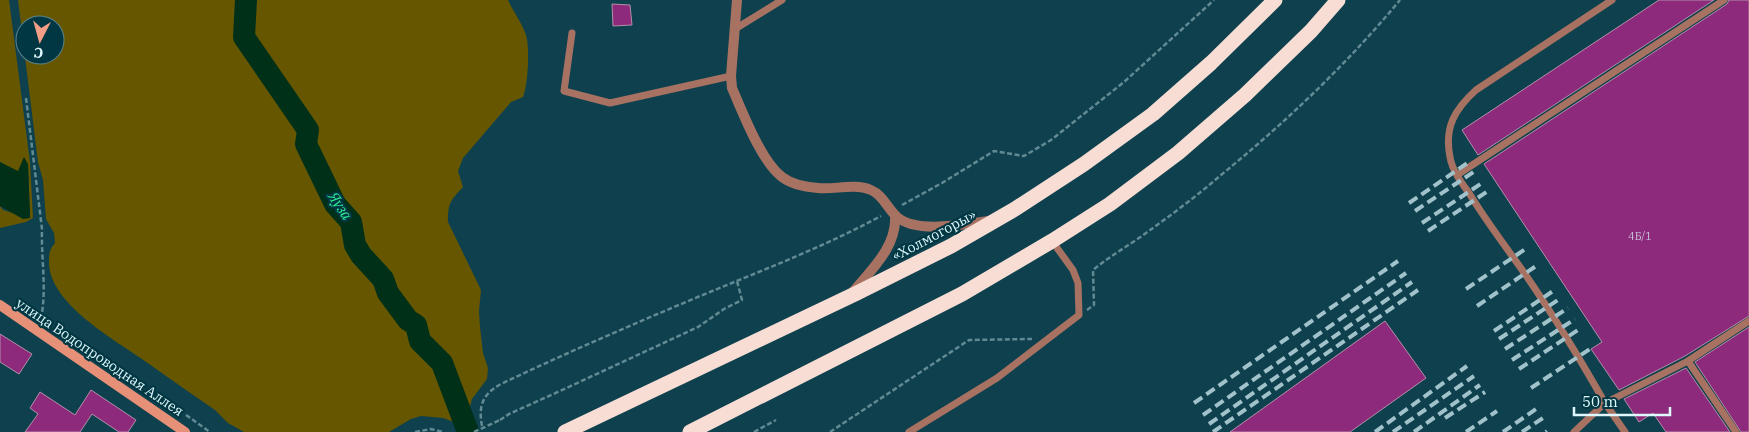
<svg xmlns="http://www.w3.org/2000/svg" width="1749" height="432" viewBox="0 0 1749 432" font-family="'IBM Plex Serif',serif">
<rect width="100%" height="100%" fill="#0e414d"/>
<path fill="#675600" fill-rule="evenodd" d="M0 0H9L30 162 33 218 26 222 0 228V206L3 210 30 218 28 164 18 172 0 162Z
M18 0H508C513 11 522 23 526 35 530 48 528 85 523 97L511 102 463 158 458 171 463 187C450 201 448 203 448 222L481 290 479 311 480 327 483 353 488 368 487 379 472 399 465 426 443 418 421 416 411 419 389 432H244L228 423 215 410C190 393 166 376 142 359 112 338 51 304 49 264 49 254 49 250 55 243L54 233 46 219 43 180 38 162ZM25 25H55V55H25Z"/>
<path fill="#013019" d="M24 157 28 164 30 218 23 219 0 206V162L18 171Z"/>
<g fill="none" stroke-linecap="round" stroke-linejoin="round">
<path stroke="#013019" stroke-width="22" d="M246 0 244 37 308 130 306 144 335 204 351 222 355 245 361 255 383 279 388 293 408 320 416 325 420 341 442 363 468 432"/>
</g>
<path fill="#8d2a7b" stroke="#b38fa9" d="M1659 0H1714L1478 155 1462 130Z
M1729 0H1749V316L1685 356 1619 390 1591 349 1602 342 1484 164 1727 4Z
M612 4 630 5 632 25 613 26Z
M1385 321 1426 378 1350 432H1230Z
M1749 327V432H1741L1695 362Z
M0 334 32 354 19 374 0 362Z
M1686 368 1730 432H1666L1653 413 1639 422 1624 399Z
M91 390 136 420 128 432H119L92 414 80 432H25L38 414 30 408 40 392 75 415Z"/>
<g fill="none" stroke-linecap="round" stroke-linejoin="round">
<path stroke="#618a93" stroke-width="2.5" stroke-dasharray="5 2.5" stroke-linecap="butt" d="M26 98 42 229C41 260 47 288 41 319
M902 205 942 183 994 151 1024 156 1051 140 1124 82 1214 0
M1087 310 1094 305 1093 270C1110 256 1128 246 1146 233 1171 215 1197 196 1221 175 1286 122 1347 64 1400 0
M186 415 210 432
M500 420 509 414 560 391 698 327 724 309 742 300 737 281
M482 426C478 405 483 394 501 384 562 355 624 328 686 302 752 274 818 250 881 216
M415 432 431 429 443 432
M754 432 776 420
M830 432 969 340 1032 339"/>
<path stroke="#a87263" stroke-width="7" d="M1612 0 1476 90C1455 109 1444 127 1450 157 1452 170 1461 182 1469 193 1486 221 1506 247 1525 274 1554 316 1580 359 1605 403L1688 361 1749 321
M735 29 782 0
M572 33 564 91 610 103 731 76
M1457 175 1724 0
M1688 361 1736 432
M909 432 997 378 1079 315 1078 283 1073 270 1052 241
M1574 432 1605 403 1625 432"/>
<path stroke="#a87263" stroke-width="10" d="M737 0 731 76 732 88C743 113 761 161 782 177 791 184 806 187 818 188 834 190 854 183 871 190 883 195 887 208 897 217 917 234 965 224 989 221
M852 293C871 270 897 247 895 216"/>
<path stroke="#e69078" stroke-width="10" d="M0 305 185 432"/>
<path stroke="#f8ddd5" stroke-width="15" d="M565 432 857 293 951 246 1015 209 1084 164 1153 114 1211 63 1275 0
M690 432 962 294 1052 241 1110 204 1178 153 1245 95 1311 31 1338 0"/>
<path stroke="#a1c2ca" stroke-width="4" stroke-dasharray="10 5" stroke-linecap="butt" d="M1409 203 1469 162
M1415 211 1475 171
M1422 223 1482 183
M1428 231 1488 191
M1466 289 1527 248
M1477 306 1539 264
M1494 331 1556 289
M1499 339 1561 298
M1505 349 1568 308
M1512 360 1575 319
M1519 369 1581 328
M1531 388 1593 347
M1194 403 1398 261
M1203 415 1406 273
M1445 418 1485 392
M1209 424 1412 282
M1213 432 1418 290
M1375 432 1467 366
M1393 432 1474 376
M1414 432 1480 385
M1466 432 1497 411
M1503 432 1539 407
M1522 432 1543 418
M1546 432 1547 431"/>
<path stroke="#618a93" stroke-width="2.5" stroke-dasharray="5 2.5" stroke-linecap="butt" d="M474 432 500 420"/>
</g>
<g text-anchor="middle" stroke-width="4.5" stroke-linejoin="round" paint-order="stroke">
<g font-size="11" fill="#cac4dd">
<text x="1640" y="240">4Б/1</text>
</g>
<g font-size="14" fill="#dff8fe" stroke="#003742">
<text transform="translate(934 235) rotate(-28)" y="5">«Холмогоры»</text>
<text transform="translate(100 357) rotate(34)" y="5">улица Водопроводная Аллея</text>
</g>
<g font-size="15" font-style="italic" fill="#2fed93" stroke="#003742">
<text transform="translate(340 206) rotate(56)" y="5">Яуза</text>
</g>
</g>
<g transform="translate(40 40) rotate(186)"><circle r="24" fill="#003742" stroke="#59848d"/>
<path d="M0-4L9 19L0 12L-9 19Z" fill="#f49e87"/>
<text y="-8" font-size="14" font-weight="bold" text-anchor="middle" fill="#dff8fe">С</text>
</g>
<path d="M1574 407v8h96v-8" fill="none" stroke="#dff8fe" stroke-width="2.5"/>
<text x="1582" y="407" font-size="15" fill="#dff8fe" stroke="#003742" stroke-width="4" paint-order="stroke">50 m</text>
</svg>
